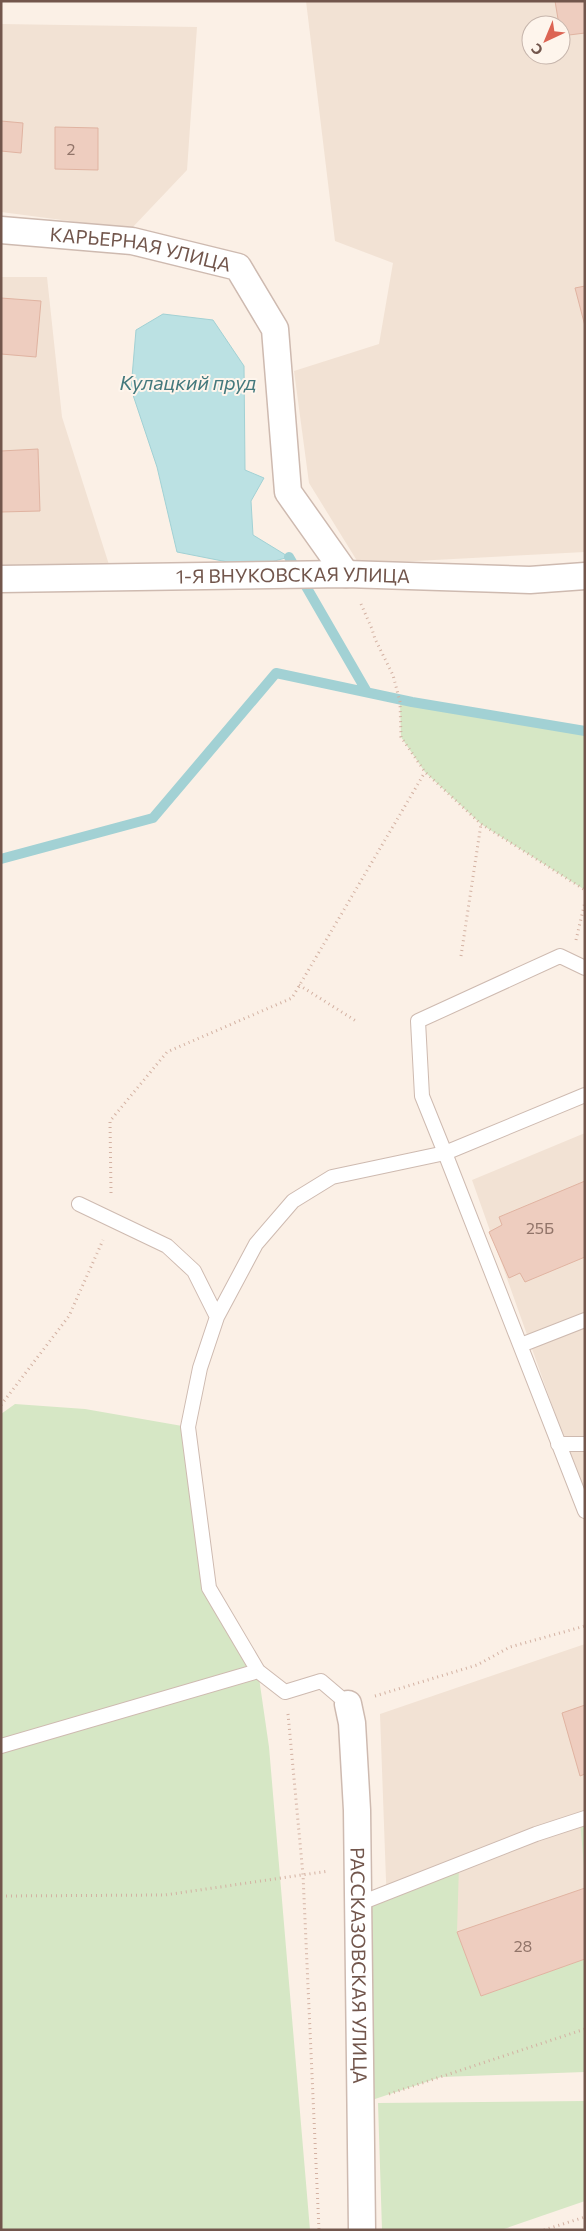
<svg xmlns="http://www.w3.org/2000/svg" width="586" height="2231" viewBox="0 0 586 2231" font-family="Commissioner,sans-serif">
<rect width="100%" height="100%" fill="#fbf0e6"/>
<path fill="#f2e2d4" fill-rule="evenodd" d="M306 1H585V552L359 564 309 483 294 371 379 344 393 263 335 241ZM531 25H561V55H531Z
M1 24 197 27 187 170 131 229 1 212Z
M1 277H47L62 417 111 571 1 574Z
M585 1133V1498L472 1180Z
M585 1644V2002L393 2074 380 1714Z"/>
<path fill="#d6e7c5" d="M400 702 585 732V890L481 824 425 772 401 737Z
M15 1404 85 1409 188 1427 209 1588 258 1671 269 1747 310 2230H1V1414Z
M585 1818V1879L580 1820Z
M459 1865 457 1932 481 1996 585 1959V2072L441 2077 360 2104 358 1904Z
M585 2101V2201L501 2230H382L378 2103Z"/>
<path fill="#bbe1e3" stroke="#a2d1d4" d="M163 314 213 320 244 366 245 470 264 478 251 501 253 535 289 557 253 567 177 552 157 467 131 389 136 330Z"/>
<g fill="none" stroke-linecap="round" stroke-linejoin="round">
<path stroke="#a2d1d4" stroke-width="10" d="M289 557 367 692
M1 859 153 818 276 673 412 702 585 731"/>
</g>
<path fill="#eecdbf" stroke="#e0b3a1" d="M555 1H585V33L561 36V25H559Z
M1 121 23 123 21 153 1 151Z
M55 127 98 128V170L55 169Z
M585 286V326L575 288Z
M1 298 41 301 36 357 1 354Z
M38 449 40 511 1 512V451Z
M585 1181V1257L525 1282 520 1273 509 1278 489 1232 502 1225 499 1217Z
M585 1705V1774L580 1776 562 1713Z
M585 1888V1959L481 1996 457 1932Z"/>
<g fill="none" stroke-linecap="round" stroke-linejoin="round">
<defs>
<path id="service" d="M585 1095 445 1153 585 1511
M79 1204 167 1246 194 1271 217 1317
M521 1345 585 1320
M558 1444H585
M258 1671 209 1588 188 1427 200 1368 217 1317 256 1244 293 1201 332 1177 445 1153 422 1096 418 1021 560 956 585 968
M1 1746 258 1671 285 1692 321 1681 348 1704
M358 1904 536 1834 585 1818"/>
<g id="minor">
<path id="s1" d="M1 230 132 241 238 267 275 329 288 492 346 574"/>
<path id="s2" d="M1 579 346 574 530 580 585 576"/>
<path id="s3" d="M348 1704 352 1723 357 1810 362 2230"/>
</g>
</defs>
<use href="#service" stroke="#cebab0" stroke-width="16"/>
<use href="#minor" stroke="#cebab0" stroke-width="29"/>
<path stroke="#d3b1a2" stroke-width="3" stroke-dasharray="1 4" stroke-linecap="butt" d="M361 604 372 629 375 639 393 675 400 702 401 737 425 772 481 824 585 890
M576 940 585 902
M461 956 481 824
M299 985 356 1021
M111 1193 110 1121 167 1052 292 998 425 772
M1 1405 69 1316 103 1240
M375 1696 477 1665 510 1647 585 1626
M288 1714 303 1875 319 2230
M1 1896 165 1895 329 1871
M389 2094 585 2029
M544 2230 585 2217"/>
<use href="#service" stroke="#fff" stroke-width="14"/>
<use href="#minor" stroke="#fff" stroke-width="26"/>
</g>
<g text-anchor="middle" stroke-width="4" stroke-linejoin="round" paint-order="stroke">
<g font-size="16" fill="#917469">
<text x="71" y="155">2</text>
<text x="540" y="1234">25Б</text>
<text x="523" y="1952">28</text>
</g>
<g font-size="19" fill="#72564c" stroke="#fef5ec">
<text dy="7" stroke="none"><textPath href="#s1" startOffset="141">КАРЬЕРНАЯ УЛИЦА</textPath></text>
<text dy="7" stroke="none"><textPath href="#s2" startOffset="292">1-Я ВНУКОВСКАЯ УЛИЦА</textPath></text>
<text dy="7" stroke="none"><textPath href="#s3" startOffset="262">РАССКАЗОВСКАЯ УЛИЦА</textPath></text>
</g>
<g font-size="20" font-style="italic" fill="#44797d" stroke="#fef5ec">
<text x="188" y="390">Кулацкий пруд</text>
</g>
</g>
<rect width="586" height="2231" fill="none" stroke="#72564c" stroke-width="5"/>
<g transform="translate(546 40) rotate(224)"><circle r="24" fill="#fef5ec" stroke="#c6b5ac"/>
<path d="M0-4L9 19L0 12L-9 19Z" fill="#dc6453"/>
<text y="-8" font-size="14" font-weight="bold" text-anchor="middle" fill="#72564c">С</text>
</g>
</svg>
